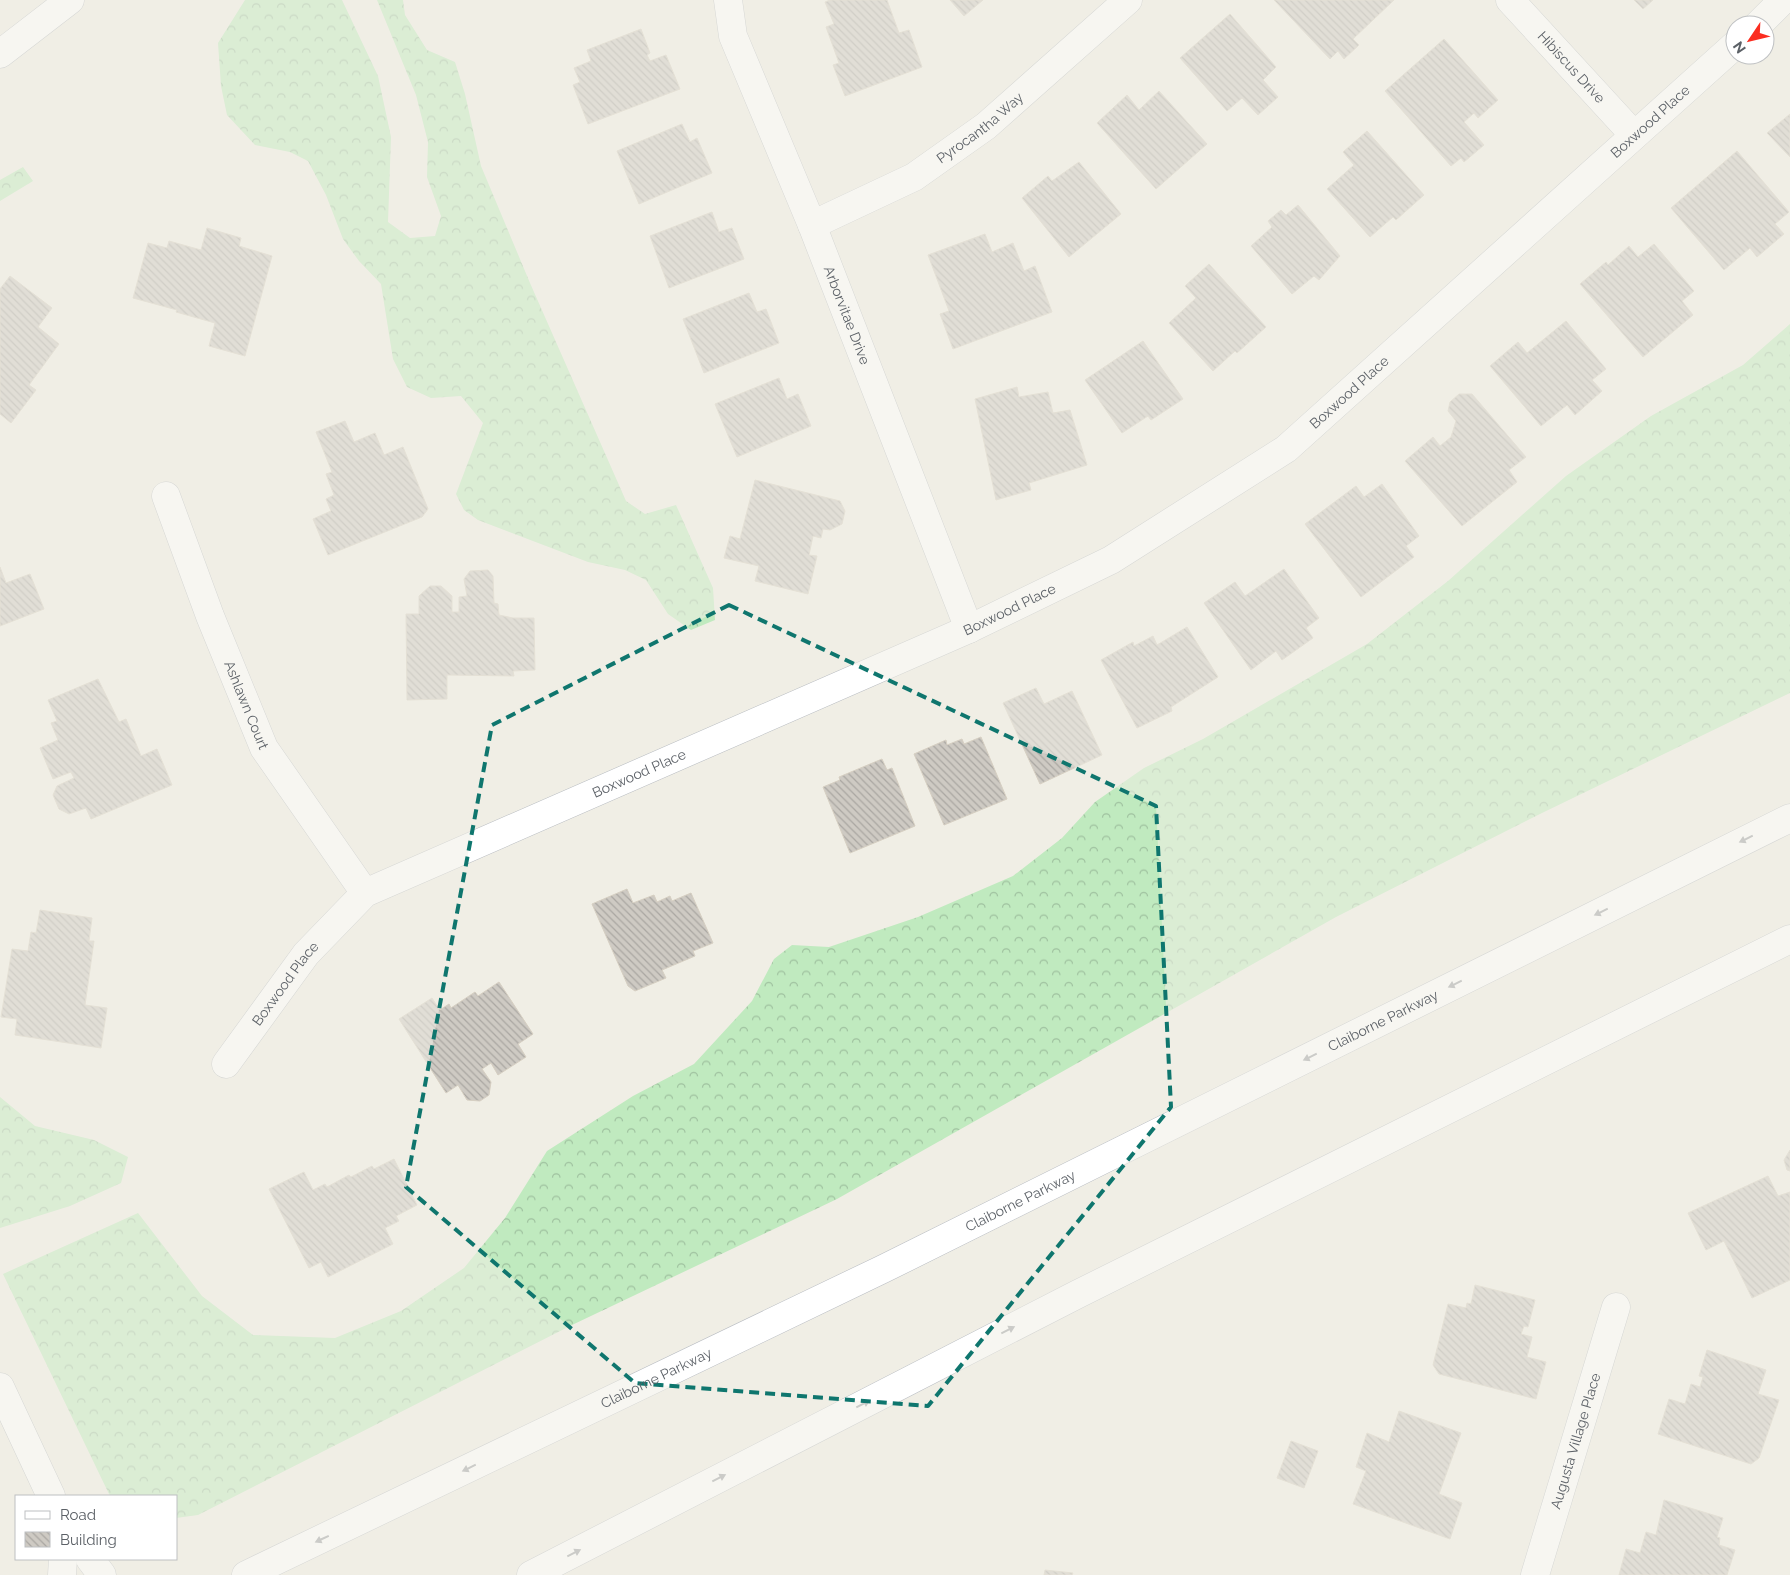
<svg xmlns="http://www.w3.org/2000/svg" width="1790" height="1575" viewBox="0 0 1790 1575" font-family="Raleway,sans-serif">
<defs>
<pattern id="forest-crowns" width="20" height="18" patternUnits="userSpaceOnUse" patternTransform="scale(1.25)"><rect width="20" height="18" fill="#c0eabf"/><path d="M2 6a3 3 0 1 1 6 0M12 15a3 3 0 1 1 6 0" fill="none" stroke="#9fc19f"/></pattern>
<pattern id="building-back-hatch" width="6" height="6" patternUnits="userSpaceOnUse" patternTransform="scale(1.25)"><rect width="6" height="6" fill="#cecac3"/><path d="M-1 5l2 2M0 0l6 6M5-1l2 2" fill="none" stroke="#aaa7a2"/></pattern>
</defs>
<rect width="100%" height="100%" fill="#f0eee5"/>
<path fill="url(#forest-crowns)" d="M245 0H342L378 76 391 137 388 222 410 238 435 236 441 216 427 177 428 142 416 95 377 0H403L405 15 427 50 455 62 465 94 481 166 530 283 626 501 645 514 676 505 713 588 715 620 691 630 668 614 646 580 625 570 588 562 478 520 464 510 456 494 483 423 461 396 431 398 407 387 393 359 381 284 359 261 343 239 326 195 308 161 290 152 255 145 227 115 221 86 218 43Z
M23 167 33 181 0 201V180Z
M1790 324V693L1542 813 1336 917 837 1199 572 1325 198 1515 176 1518V1496H111L109 1494 3 1274 138 1213 202 1296 253 1335 335 1338 401 1311 464 1268 505 1218 547 1151 633 1096 694 1064 752 1001 774 959 792 945 829 947 918 917 1013 876 1062 838 1095 802 1144 768 1203 739 1367 644 1448 581 1566 476 1651 416 1743 365Z
M0 1097 35 1126 94 1140 128 1157 121 1183 70 1206 0 1228Z"/>
<path fill="url(#building-back-hatch)" stroke="#d6cfc2" d="M830 0H887L899 33 909 30 922 67 845 96 833 65 839 63 826 27 834 24 825 2Z
M950 0H983L964 16Z
M1274 0H1394L1353 39 1359 45 1344 59 1338 51 1330 59Z
M1634 0H1653L1643 9Z
M1230 14 1276 67 1263 80 1278 97 1258 115 1242 98 1227 111 1180 58Z
M641 29 650 53 647 55 650 61 666 55 680 89 588 124 573 85 580 82 574 68 591 61 587 50Z
M1444 39 1498 100 1478 118 1474 113 1464 122 1484 145 1464 162 1461 158 1451 166 1385 91Z
M1159 91 1207 144 1156 189 1097 123 1127 95 1139 110Z
M1790 114V157L1767 133Z
M682 124 690 142 697 138 712 173 639 204 617 151Z
M1367 131 1424 195 1396 220 1393 217 1370 237 1327 189 1354 165 1343 152Z
M1737 151 1789 212 1775 224 1784 234 1757 257 1750 248 1724 270 1671 208Z
M1079 162 1121 214 1069 257 1022 198 1048 176 1052 181Z
M1298 205 1340 256 1319 280 1314 276 1292 294 1251 246 1272 227 1268 221 1281 210 1286 215Z
M712 212 719 232 732 228 744 259 669 288 650 236Z
M207 228 241 238 239 246 272 256 245 356 209 346 215 323 176 312 177 310 133 298 148 243 167 248 169 241 201 250Z
M985 234 992 252 1013 243 1024 271 1035 266 1052 312 953 349 940 314 949 311 928 255Z
M1654 244 1694 291 1682 301 1693 315 1643 357 1580 284 1606 262 1608 265 1629 246 1638 257Z
M1209 264 1266 327 1237 353 1235 351 1213 371 1169 323 1196 298 1185 286Z
M10 276 52 308 38 327 59 344 29 385 36 390 11 423 0 414V289Z
M749 293 757 312 766 309 779 343 704 373 683 319Z
M1566 321 1606 369 1592 380 1602 391 1575 415 1567 405 1541 426 1490 366 1518 342 1527 353Z
M1143 341 1183 399 1151 420 1148 416 1122 433 1085 380Z
M779 378 787 399 798 394 811 426 737 457 715 404Z
M1017 387 1019 397 1048 392 1053 413 1070 410 1087 465 1029 483 1031 490 996 500 975 399Z
M1459 394H1472L1526 457 1509 470 1517 482 1462 526 1405 461 1433 437 1440 446 1451 437 1456 421 1448 411 1450 402Z
M345 421 354 442 375 433 384 455 403 447 428 509 422 517 328 555 313 519 331 511 326 499 334 495 326 474 332 472 316 432Z
M755 480 840 501 845 511 842 524 830 530 823 529 821 538 813 536 809 555 817 556 808 594 755 581 759 566 724 558 730 536 740 539Z
M1382 484 1419 536 1406 546 1414 557 1361 597 1305 524 1356 486 1364 497Z
M0 567 6 583 30 574 44 609 0 626Z
M1284 569 1319 618 1306 628 1313 638 1282 660 1276 651 1251 670 1204 603 1235 582 1245 596Z
M488 570 493 576 494 603 498 604 499 615 513 618H534L535 670 513 671 514 676 447 675V699L407 700 406 614H419V596L430 586H441L452 596V612H459V597L467 596 464 579 470 571Z
M1187 627 1218 677 1171 707 1172 711 1137 728 1101 660 1133 642 1134 646 1153 636 1157 645Z
M98 679 119 722 126 719 141 756 157 749 172 785 91 819 86 808 69 814 59 809 53 795 57 786 74 778 71 772 53 779 40 748 58 740 51 723 57 721 48 700Z
M1036 688 1044 704 1072 691 1102 755 1040 784 1003 703Z
M981 737 1007 799 944 825 914 754 946 740 947 745 962 739 964 744Z
M882 759 887 770 892 768 915 826 850 853 823 787 840 780 839 777Z
M627 889 633 903 654 895 657 902 670 896 672 901 691 893 713 943 693 951 695 956 662 970 666 978 635 991 628 986 592 904Z
M40 910 92 918 89 941H94L85 1005 107 1008 101 1048 15 1035 17 1019 1 1017 12 949 28 951 31 932 36 933Z
M499 982 533 1034 518 1044 526 1057 498 1075 491 1063 482 1069 491 1082 489 1095 480 1101 467 1100 458 1085 446 1093 399 1019 432 998 440 1010 449 1004 451 1008 475 992 478 996Z
M1790 1150V1171L1787 1170 1784 1160Z
M394 1159 417 1205 396 1216 399 1221 385 1228 393 1244 328 1277 321 1262 309 1268 269 1189 304 1172 313 1190 325 1184 327 1187 349 1175 351 1177 372 1166 374 1169Z
M1768 1176 1778 1196 1790 1192V1280L1752 1298 1724 1241 1706 1250 1688 1213Z
M1475 1285 1535 1300 1528 1327 1524 1326 1521 1334 1532 1337 1527 1357 1546 1362 1536 1399 1439 1374 1433 1365 1448 1304 1466 1308 1467 1303 1471 1304Z
M1707 1350 1766 1370 1758 1394 1779 1400 1759 1458 1751 1464 1658 1434 1669 1399 1685 1404 1691 1384 1700 1387 1703 1377 1699 1376Z
M1399 1411 1461 1433 1439 1494 1462 1503 1450 1539 1353 1504 1366 1471 1356 1467 1367 1433 1389 1442Z
M1291 1441 1318 1451 1304 1488 1277 1478Z
M1664 1500 1723 1518 1717 1537 1720 1538 1719 1545 1735 1550 1727 1575H1619L1626 1549 1640 1553 1646 1532 1656 1535Z
M1045 1570 1073 1573 1072 1575H1044Z"/>
<g fill="none" stroke-linecap="round" stroke-linejoin="round">
<defs>
<g id="street">
<path id="s1" d="M728 0 733 36 812 225 969 629"/>
<path id="s2" d="M1510 0 1634 135"/>
<path d="M1758 25 1783 0"/>
<path id="s3" d="M812 225 914 177 986 126 1128 0"/>
<path id="s4" d="M166 496 210 616 264 748 365 893"/>
<path id="s5" d="M226 1064 306 954 365 893 969 629 1111 560 1286 449 1735 45"/>
<path d="M0 1387 51 1496"/>
<path d="M90 1559 102 1575"/>
<path d="M62 1575 63 1559"/>
<path id="s6" d="M1535 1575 1616 1307"/>
</g>
<g id="secondary">
<path d="M0 54 70 0"/>
<path id="s7" d="M246 1575 883 1269 1790 818"/>
<path d="M531 1575 1078 1294 1790 939"/>
</g>
</defs>
<use href="#street" stroke="#b7bbc0" stroke-width="29"/>
<use href="#secondary" stroke="#b8bcc2" stroke-width="29"/>
<use href="#street" stroke="#fff" stroke-width="28"/>
<use href="#secondary" stroke="#fff" stroke-width="28"/>
</g>
<defs><path id="oneway-solid" d="M-6-.8H1V-3.2L6.5 0L1 3.2V.8H-6Z" transform="scale(1.25)"/></defs>
<g fill="#9da0a4">
<use href="#oneway-solid" transform="translate(1746 839) rotate(154)"/>
<use href="#oneway-solid" transform="translate(1601 912) rotate(154)"/>
<use href="#oneway-solid" transform="translate(1455 984) rotate(154)"/>
<use href="#oneway-solid" transform="translate(1310 1057) rotate(154)"/>
<use href="#oneway-solid" transform="translate(1008 1330) rotate(-27)"/>
<use href="#oneway-solid" transform="translate(863 1404) rotate(-27)"/>
<use href="#oneway-solid" transform="translate(469 1468) rotate(154)"/>
<use href="#oneway-solid" transform="translate(719 1478) rotate(-27)"/>
<use href="#oneway-solid" transform="translate(322 1539) rotate(155)"/>
<use href="#oneway-solid" transform="translate(574 1553) rotate(-27)"/>
</g>
<path d="M0 0H1790V1575H0ZM729 605 1156 806 1171 1107 928 1406 635 1383 406 1187 492 725Z" fill="#f0eee5" fill-opacity=".55" fill-rule="evenodd"/>
<path fill="none" stroke="#0f766e" stroke-width="4" stroke-dasharray="10 6" stroke-linejoin="round" d="M729 605 1156 806 1171 1107 928 1406 635 1383 406 1187 492 725Z"/>
<g text-anchor="middle" stroke-width="4.5" stroke-linejoin="round" paint-order="stroke">
<g font-size="14" fill="#5c6167" stroke="#fff">
<text dy="5" stroke="none"><textPath href="#s2" startOffset="91">Hibiscus Drive</textPath></text>
<text dy="5" stroke="none"><textPath href="#s5" startOffset="1735">Boxwood Place</textPath></text>
<text dy="5" stroke="none"><textPath href="#s3" startOffset="195">Pyrocantha Way</textPath></text>
<text dy="5" stroke="none"><textPath href="#s1" startOffset="338">Arborvitae Drive</textPath></text>
<text dy="5" stroke="none"><textPath href="#s5" startOffset="1330">Boxwood Place</textPath></text>
<text dy="5" stroke="none"><textPath href="#s5" startOffset="925">Boxwood Place</textPath></text>
<text dy="5" stroke="none"><textPath href="#s4" startOffset="224">Ashlawn Court</textPath></text>
<text dy="5" stroke="none"><textPath href="#s5" startOffset="520">Boxwood Place</textPath></text>
<text dy="5" stroke="none"><textPath href="#s5" startOffset="100">Boxwood Place</textPath></text>
<text dy="5" stroke="none"><textPath href="#s7" startOffset="1265">Claiborne Parkway</textPath></text>
<text dy="5" stroke="none"><textPath href="#s7" startOffset="860">Claiborne Parkway</textPath></text>
<text dy="5" stroke="none"><textPath href="#s7" startOffset="455">Claiborne Parkway</textPath></text>
<text dy="5" stroke="none"><textPath href="#s6" startOffset="140">Augusta Village Place</textPath></text>
</g>
</g>
<rect x="15" y="1495" width="162" height="65" fill="#ffffff" stroke="#bec0c2"/>
<rect x="25" y="1511" width="25" height="8" fill="#ffffff" stroke="#bec0c2"/>
<text x="60" y="1520" font-size="15" fill="#5c6167">Road</text>
<rect x="25" y="1532" width="25" height="15" fill="url(#building-back-hatch)" stroke="#bec0c2"/>
<text x="60" y="1545" font-size="15" fill="#5c6167">Building</text>
<g transform="translate(1750 40) rotate(235)"><circle r="24" fill="#ffffff" stroke="#bec0c2"/>
<path d="M0-4L9 19L0 12L-9 19Z" fill="#fb2d20"/>
<text y="-8" font-size="14" font-weight="bold" text-anchor="middle" fill="#5c6167">N</text>
</g>
</svg>
